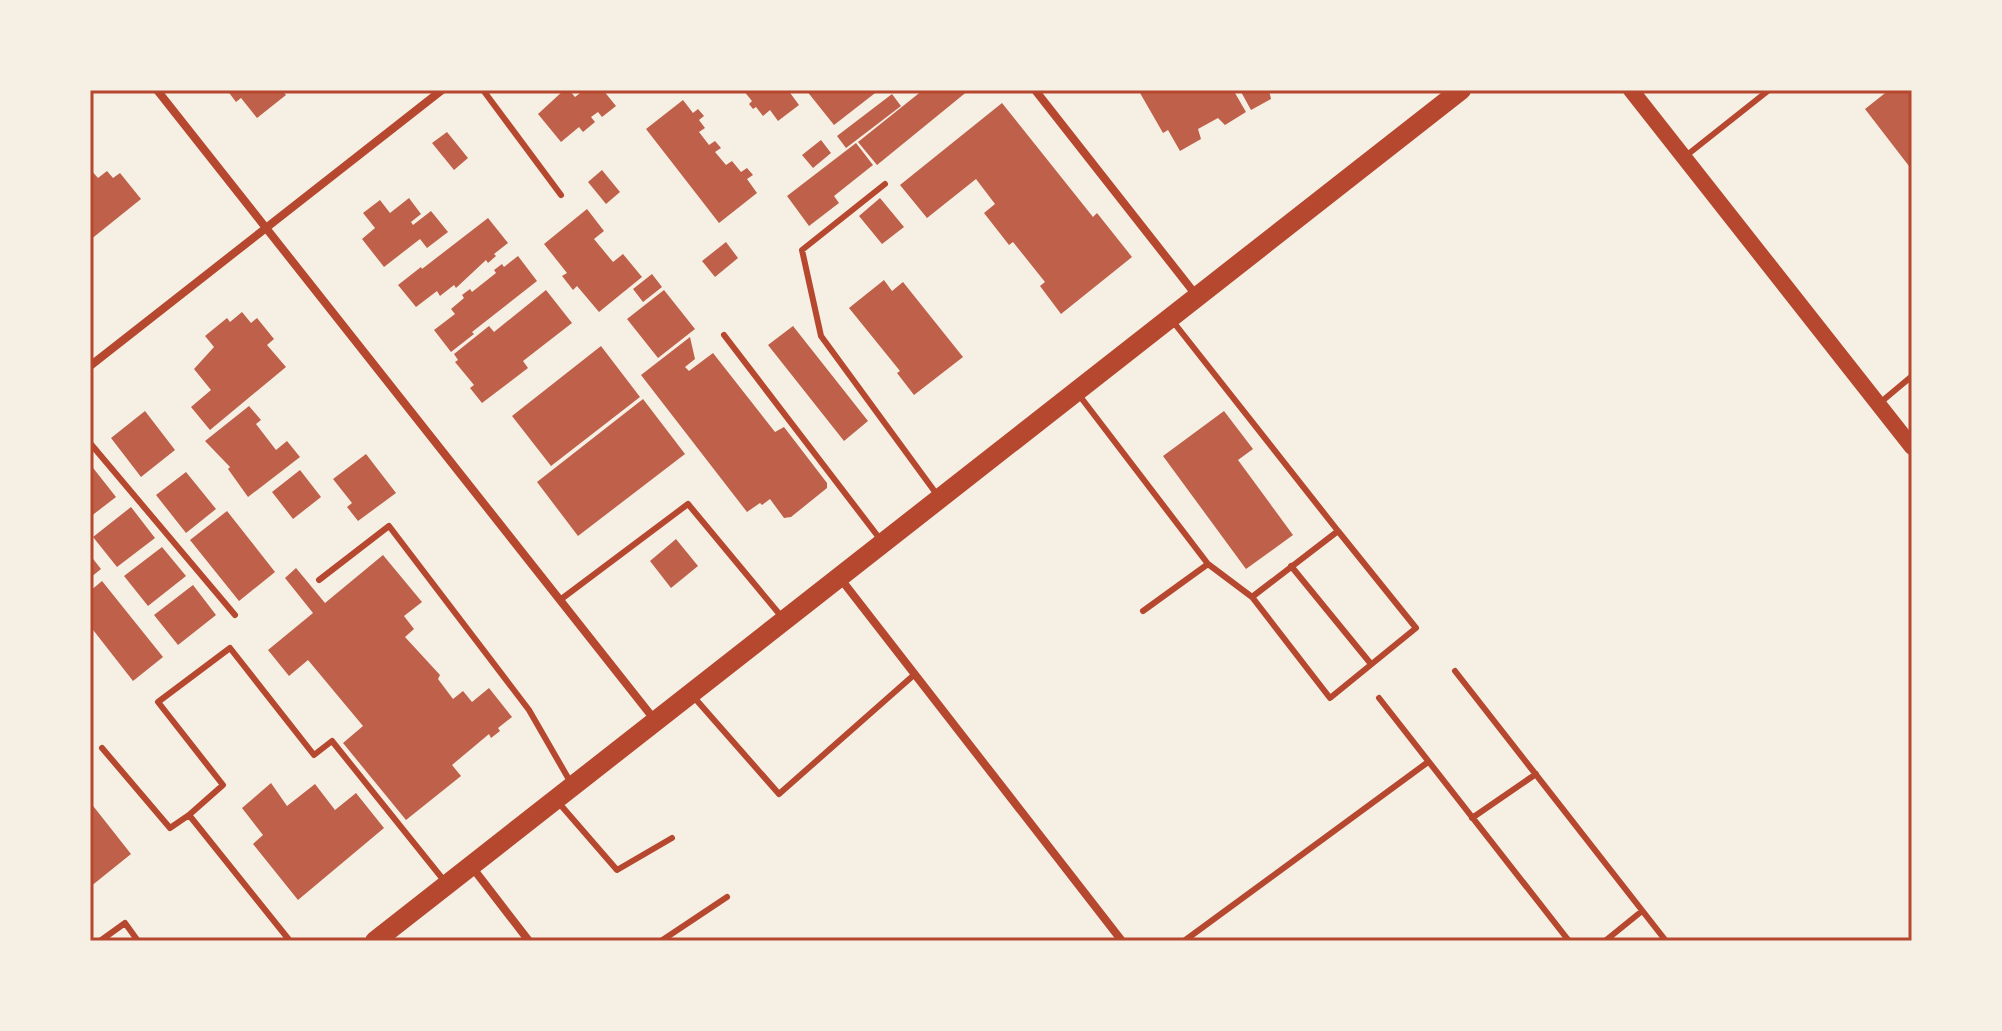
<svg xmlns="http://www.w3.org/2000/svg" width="2002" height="1031" viewBox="0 0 2002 1031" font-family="Jost,sans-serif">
<rect width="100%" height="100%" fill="#f6efe4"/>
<path fill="#bf614a" d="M227 90H282L286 95 257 118 241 98 236 102Z
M564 90H569L575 97 584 90H603L616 106 602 117 598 112 591 117 595 122 583 132 579 127 561 142 538 114Z
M743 90H788L799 105 778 121 770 110 763 116 756 107 753 109 749 104 752 101Z
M806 90H879L834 125Z
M923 90H969L877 165 858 142Z
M1146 90H1240L1235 93 1246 112 1225 125 1218 118 1198 129 1201 139 1180 151 1168 130 1163 133 1140 93Z
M1240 90H1269L1271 99 1251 110Z
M1889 90H1912V170L1865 109Z
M892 94 901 106 846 148 837 136Z
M683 100 693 113 698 109 704 116 699 120 705 128 699 132 709 145 715 141 721 148 715 152 726 165 732 161 741 172 747 168 753 175 747 179 757 193 719 223 646 129Z
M1002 103 1093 217 1097 213 1132 257 1061 314 1040 286 1045 282 1013 242 1009 245 984 213 995 204 976 179 927 218 900 185Z
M447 132 468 158 454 170 432 143Z
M821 140 831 153 813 168 802 155Z
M856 143 873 165 834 196 839 203 809 226 787 196Z
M90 169 98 178 107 171 113 178 120 173 141 199 90 240Z
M602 170 620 192 606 204 588 182Z
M409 198 421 214 411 222 413 225 431 211 448 232 427 248 420 239 384 267 362 239 375 228 363 213 380 200 390 213Z
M880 198 904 227 882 244 859 216Z
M587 209 604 231 594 239 613 262 623 254 642 277 599 312 577 286 573 290 562 276 567 273 544 244Z
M488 218 508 243 494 254 496 256 488 263 486 260 456 288 454 285 440 296 437 291 416 307 398 285 421 267 422 269Z
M726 242 738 258 715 277 702 261Z
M518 256 537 281 472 332 474 334 451 352 434 330 455 314 451 309 464 298 462 295 470 289 472 292 496 273 494 270 502 264 504 267Z
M652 274 662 287 643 302 633 289Z
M884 280 892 291 903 282 963 357 914 395 897 373 900 371 849 308Z
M546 290 572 323 523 361 528 368 482 403 470 388 474 385 455 362 458 360 454 354 489 326 494 332Z
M664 290 695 329 658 358 627 319Z
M242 312 251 323 257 318 274 339 267 345 286 367 210 430 191 407 211 390 194 369 214 347 205 336 227 318 230 322Z
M793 326 868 421 844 441 768 345Z
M690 337 695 359 685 367 689 371 713 353 775 432 784 427 827 483V488L791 517 784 518 770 499 762 505 760 503 747 512 641 375Z
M601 346 640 397 551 466 512 416Z
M643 399 685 454 578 536 537 482Z
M249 406 261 420 256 424 276 450 287 441 300 457 248 497 228 469 230 467 205 441Z
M145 411 175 450 141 477 111 438Z
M1224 411 1253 449 1238 460 1293 535 1246 569 1163 456Z
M366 454 396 493 358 521 347 507 352 503 333 479Z
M90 464 116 497 90 517Z
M300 470 321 497 293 519 272 492Z
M186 472 216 509 186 533 156 495Z
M131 507 155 538 117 567 93 537Z
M227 511 275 572 239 601 190 540Z
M676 539 698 566 671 588 650 561Z
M162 547 186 576 148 606 124 576Z
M90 555 101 569 90 578Z
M383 555 422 602 404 616 414 629 405 637 440 675 438 679 453 699 463 691 472 702 489 688 512 717 498 728 500 731 491 738 489 734 452 765 461 776 406 820 343 743 363 726 308 660 289 676 268 650 313 613 285 578 296 568 325 603Z
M102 581 163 657 133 681 90 626V591Z
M193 585 216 615 178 645 154 615Z
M271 783 287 806 315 784 335 810 356 793 384 828 298 900 253 844 263 835 242 808Z
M90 802 131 854 90 887Z"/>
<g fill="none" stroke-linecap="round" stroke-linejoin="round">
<path stroke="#b5482f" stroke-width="6" d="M483 90 561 195
M1687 155 1769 90
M885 184 802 250 821 336 938 496
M724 335 880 539
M1079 395 1208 564
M1881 402 1912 376
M90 443 235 615
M1291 566 1371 664
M319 580 389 526 529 710 571 783
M1252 597 1330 698 1416 628 1338 531
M560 600 688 504 781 616
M1143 611 1208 564 1252 597 1338 531 1171 319
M1455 671 1666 941
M692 695 779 794 915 674
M1379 698 1569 941
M102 748 170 828 189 815
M558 802 617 870 672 838
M1472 818 1536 774
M100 941 125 923 138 941
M290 941 189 815 223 785 158 702 230 648 314 755 332 741 446 883
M661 941 727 897
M1184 941 1428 762
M1605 941 1642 911"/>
<path stroke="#b5482f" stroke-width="8" d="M157 90 654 719
M1035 90 1196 295
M90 366 442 90
M840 578 1122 941
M472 867 529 941"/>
<path stroke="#b5482f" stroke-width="16" d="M1631 90 1912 447"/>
<path stroke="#b5482f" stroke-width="20" d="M375 941 1461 90"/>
</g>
<rect width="2002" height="1031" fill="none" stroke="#f6efe4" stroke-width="184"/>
<rect x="92" y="92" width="1818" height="847" fill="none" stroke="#b5482f" stroke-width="3"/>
</svg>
